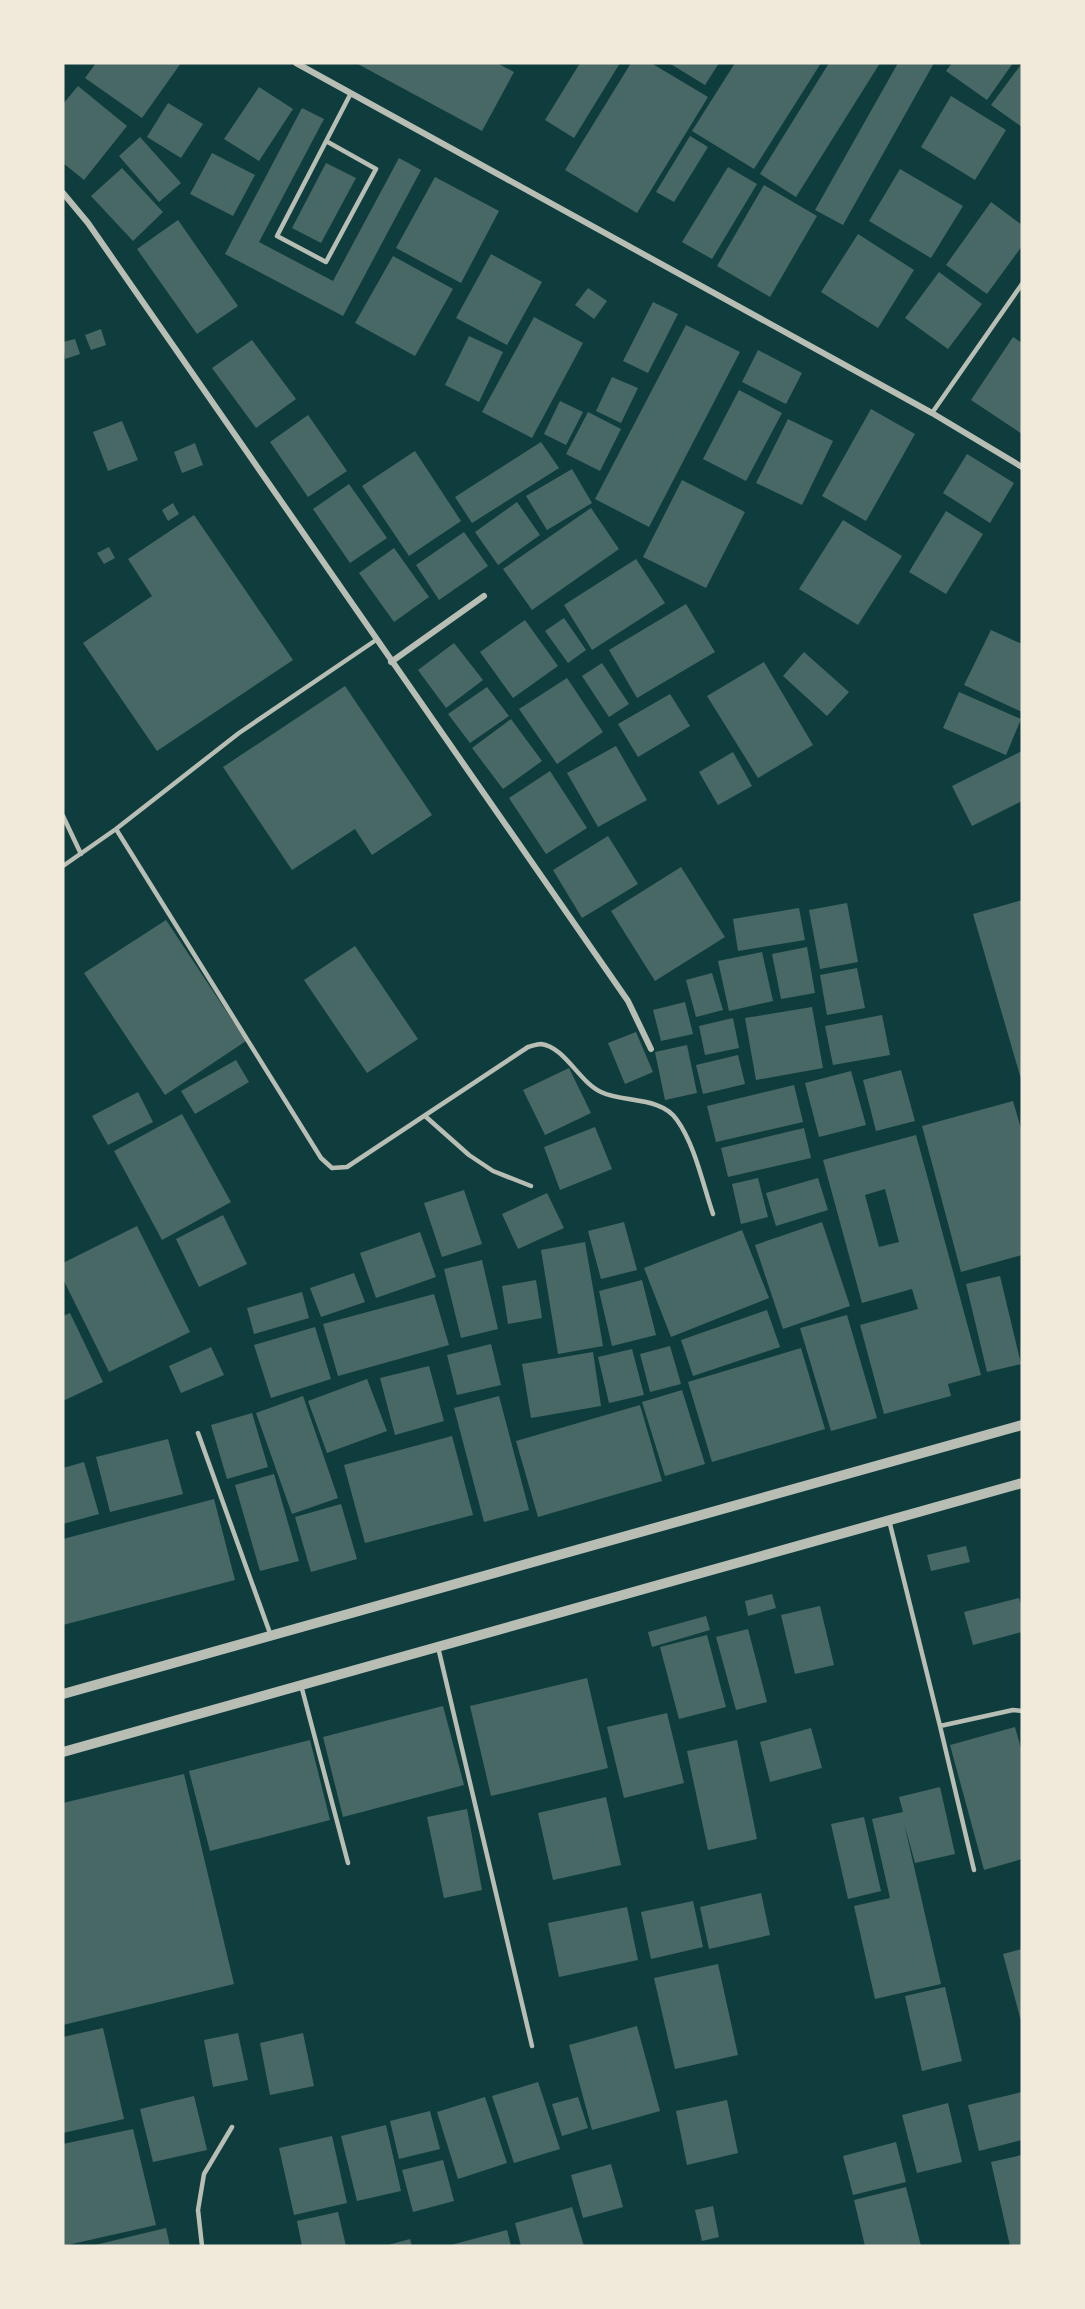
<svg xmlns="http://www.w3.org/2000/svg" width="1085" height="2309" viewBox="0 0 1085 2309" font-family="'Varela Round',sans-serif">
<rect width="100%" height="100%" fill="#0f3d3e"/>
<path fill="#486865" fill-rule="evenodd" d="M96 63H181L142 118 85 78Z
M356 63H497L514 72 482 131Z
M580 63H620L574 138 545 120Z
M631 63H651L708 97 637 213 565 170Z
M669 63H719L705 85Z
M735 63H821L754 169 692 131Z
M829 63H880L796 197 760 174Z
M898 63H934L843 225 815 210Z
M952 63H1013L987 100 946 71Z
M1022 63V127L991 105Z
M78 86 127 126 84 180 63 163V104Z
M259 87 293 109 259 161 224 139Z
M951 96 1006 130 975 180 921 147Z
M168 103 203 124 181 158 147 137Z
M302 108 324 119 259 242 333 281 399 158 421 170 343 316 225 254Z
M690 136 708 147 674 202 656 192Z
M140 137 181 183 159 202 119 156Z
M212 153 255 175 233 216 190 194Z
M326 163 356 178 321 243 292 228Z
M728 167 757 184 712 259 682 242Z
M122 168 163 212 133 241 91 196Z
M900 169 963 206 931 258 869 221Z
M435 177 499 211 461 283 396 248Z
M764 185 817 216 770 297 717 266Z
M991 202 1022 225V246L987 294 946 265Z
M178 220 238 306 197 334 137 249Z
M858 234 914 270 878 328 821 292Z
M491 254 542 282 507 345 456 318Z
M393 256 453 289 415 356 355 323Z
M939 272 982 304 948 349 905 318Z
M588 288 607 301 594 319 575 305Z
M653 302 678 314 648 373 623 361Z
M534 317 583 343 532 438 482 412Z
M686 325 740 352 649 527 595 499Z
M101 329 106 345 91 350 85 335Z
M469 336 503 352 479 402 445 385Z
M1013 337 1022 343V434L971 400Z
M75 339 80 354 65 359 63 342Z
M252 340 296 399 256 428 212 368Z
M758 350 802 373 786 404 742 382Z
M612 377 638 388 621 423 596 411Z
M739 390 782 413 746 481 703 459Z
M560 401 583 412 566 445 544 434Z
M871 409 915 434 866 521 822 496Z
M588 412 621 429 600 471 566 454Z
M308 415 347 471 308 497 270 442Z
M788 419 833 441 802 505 756 483Z
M122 421 138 460 108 471 93 432Z
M541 442 559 468 472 523 455 497Z
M195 443 203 465 182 473 174 452Z
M415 451 461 521 409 556 362 486Z
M967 454 1014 483 990 523 943 493Z
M572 469 592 503 547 530 526 496Z
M682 480 745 512 706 588 643 557Z
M349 484 387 538 350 563 313 509Z
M517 502 540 535 498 565 475 532Z
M173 503 179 514 168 521 162 510Z
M591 508 619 549 532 610 503 569Z
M946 511 983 534 946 594 909 572Z
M194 515 293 660 157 751 83 643 152 596 128 559Z
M843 520 902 556 858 625 799 589Z
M464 532 488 566 439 600 416 565Z
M109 547 115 558 104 564 97 553Z
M394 548 429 597 394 622 359 573Z
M636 559 665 603 592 650 564 605Z
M686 604 715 652 637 698 609 650Z
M564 618 586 650 568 663 545 631Z
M525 620 558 666 513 698 480 652Z
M991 630 1022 644V712L964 685Z
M454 643 483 680 446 708 418 670Z
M804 652 849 692 827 716 783 676Z
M764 662 813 745 758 778 707 696Z
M602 663 629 704 609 717 582 676Z
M567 678 603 732 557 764 519 709Z
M345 686 432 815 372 855 355 829 292 870 223 767Z
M487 687 509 716 470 743 448 714Z
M959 692 1021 719 1006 755 943 728Z
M670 694 690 726 638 757 618 724Z
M511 719 542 761 503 789 472 748Z
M616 746 647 800 598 827 567 773Z
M1022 751V801L972 826 952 786Z
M733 752 752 786 718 805 699 772Z
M550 771 587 828 546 854 509 798Z
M608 836 638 884 582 918 553 870Z
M681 867 725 937 655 981 611 911Z
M1022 900V1079H1021L973 914Z
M847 903 858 962 820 969 809 910Z
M799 908 805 940 738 951 733 919Z
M166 920 246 1041 165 1095 84 973Z
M355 946 418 1039 367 1073 304 980Z
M807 947 815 993 781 999 772 954Z
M762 952 773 1001 729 1011 718 961Z
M857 968 865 1008 827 1015 820 975Z
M712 973 723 1010 696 1017 686 980Z
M685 1002 693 1034 661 1041 653 1010Z
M812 1007 823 1068 756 1080 745 1018Z
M882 1015 890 1055 833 1065 825 1026Z
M733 1018 739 1048 705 1055 699 1026Z
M636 1032 653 1072 625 1084 608 1043Z
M687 1045 697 1093 665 1100 655 1052Z
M738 1055 745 1084 703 1094 696 1065Z
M236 1060 249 1082 195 1114 181 1091Z
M569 1068 591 1113 545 1135 523 1090Z
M901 1070 915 1121 876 1131 863 1080Z
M851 1071 866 1125 819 1137 805 1083Z
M794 1085 803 1122 716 1142 707 1106Z
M138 1092 153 1122 108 1145 92 1116Z
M1013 1101 1022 1132V1255L961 1272 922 1126Z
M182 1114 231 1202 162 1240 114 1151Z
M595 1127 612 1169 560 1190 544 1147Z
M804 1128 811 1158 728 1177 721 1148Z
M916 1135 981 1375 948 1384 951 1396 884 1414 860 1325 918 1309 912 1289 862 1303 823 1160ZM885 1189 899 1242 879 1247 865 1195Z
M758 1178 768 1217 741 1224 732 1184Z
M818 1178 828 1210 776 1226 766 1193Z
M464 1190 482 1244 442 1257 424 1203Z
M547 1193 564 1228 518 1249 502 1214Z
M223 1215 247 1264 199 1287 176 1239Z
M624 1222 637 1270 601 1279 588 1231Z
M822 1222 850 1306 783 1329 755 1245Z
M137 1226 190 1332 109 1372 63 1279V1263Z
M742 1230 769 1298 671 1337 644 1268Z
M420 1232 436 1277 376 1298 360 1253Z
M585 1242 603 1346 558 1354 541 1250Z
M482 1260 498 1329 461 1338 444 1269Z
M354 1273 365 1302 321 1317 310 1288Z
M1000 1276 1021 1364 987 1372 966 1284Z
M536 1280 542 1318 508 1324 502 1286Z
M642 1280 656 1335 612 1346 599 1291Z
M302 1292 309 1318 254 1334 247 1308Z
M434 1294 449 1345 338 1376 323 1324Z
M767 1310 780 1347 693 1376 681 1340Z
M70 1313 103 1382 63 1401V1316Z
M847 1315 877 1418 831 1431 800 1328Z
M315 1327 331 1379 271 1398 254 1345Z
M491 1344 501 1385 457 1395 447 1355Z
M670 1346 681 1384 650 1392 640 1354Z
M211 1347 224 1375 181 1393 169 1366Z
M801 1348 825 1429 712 1462 688 1382Z
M632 1349 644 1395 609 1403 598 1357Z
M593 1352 601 1406 531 1418 522 1364Z
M429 1366 444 1421 395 1435 380 1378Z
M367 1379 387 1431 327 1453 308 1401Z
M682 1390 705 1464 665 1476 642 1402Z
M303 1396 338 1498 292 1514 256 1413Z
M499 1396 529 1510 484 1522 454 1408Z
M640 1405 662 1481 538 1517 516 1441Z
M252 1413 268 1467 227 1479 211 1425Z
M452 1436 473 1515 365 1543 344 1465Z
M168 1439 183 1494 110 1512 96 1457Z
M84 1462 99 1514 63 1524V1468Z
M274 1474 299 1561 260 1571 235 1485Z
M214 1499 235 1580 63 1625V1539Z
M341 1504 357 1559 311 1572 295 1517Z
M966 1546 970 1562 931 1571 927 1555Z
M772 1594 776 1608 748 1616 745 1601Z
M1019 1598 1022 1609V1632L973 1645 964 1612Z
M820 1606 834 1665 795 1674 781 1615Z
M706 1616 710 1630 652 1647 648 1632Z
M748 1629 767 1702 736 1710 716 1637Z
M707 1635 726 1707 679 1719 660 1647Z
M587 1678 608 1768 491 1796 470 1706Z
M443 1706 464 1785 343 1817 323 1737Z
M667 1713 684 1783 624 1798 607 1727Z
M1015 1727 1022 1752V1859L984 1870 950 1745Z
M811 1728 822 1768 770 1782 760 1742Z
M310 1740 330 1820 210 1851 189 1771Z
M737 1740 757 1839 708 1850 687 1751Z
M184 1774 234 1984 63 2025V1803Z
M940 1787 955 1854 915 1863 904 1823 941 1984 875 1999 854 1906 890 1898 872 1819 903 1812 899 1797Z
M606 1797 621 1865 553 1880 538 1813Z
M467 1809 482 1890 444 1898 427 1817Z
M864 1817 881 1891 848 1899 831 1824Z
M761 1893 770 1935 709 1949 700 1907Z
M693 1901 703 1947 651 1959 641 1912Z
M627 1907 638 1960 559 1977 548 1923Z
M1022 1949V2021H1021L1003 1954Z
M718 1964 738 2055 675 2069 654 1978Z
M945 1987 962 2061 922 2071 905 1996Z
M637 2026 660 2111 592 2130 569 2045Z
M103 2028 124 2119 63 2133V2037Z
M238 2033 248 2080 213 2087 204 2040Z
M303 2033 314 2086 270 2095 260 2043Z
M538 2082 560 2149 514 2163 492 2096Z
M1022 2092V2140L979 2151 968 2105Z
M194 2096 207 2150 153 2162 140 2109Z
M485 2097 507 2163 458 2179 437 2112Z
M578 2097 588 2128 562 2136 552 2104Z
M727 2100 738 2153 687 2165 676 2111Z
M948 2103 962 2162 917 2173 902 2115Z
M430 2111 440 2149 399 2159 390 2121Z
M386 2125 401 2191 357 2201 341 2136Z
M133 2129 156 2225 63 2246V2144Z
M332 2136 347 2203 294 2215 279 2148Z
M896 2142 906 2182 853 2195 843 2156Z
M1022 2155V2246H1010L991 2162Z
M443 2160 454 2201 413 2212 402 2170Z
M611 2164 623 2207 583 2218 571 2175Z
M906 2187 921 2246H865L854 2200Z
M713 2206 719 2237 702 2241 695 2210Z
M572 2207 584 2246H521L515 2223Z
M338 2212 346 2246H302L297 2221Z
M166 2228 170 2246H95V2245Z
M507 2230 511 2246H451V2245Z
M410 2239 412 2246H389L388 2245Z"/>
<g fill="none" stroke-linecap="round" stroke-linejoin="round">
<path stroke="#b8beb3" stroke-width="4.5" d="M326 141 376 169 326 262 277 236 351 93
M932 413 1022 284
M63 816 81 854
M116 829 239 733 376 640
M63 866 116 829 321 1158 332 1168 347 1167 528 1047C532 1046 537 1044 541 1044 565 1047 579 1082 601 1092 623 1103 661 1096 677 1120 695 1145 703 1185 713 1214
M425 1116 469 1155 493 1171 531 1186
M198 1433 271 1636
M889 1520 940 1726 974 1870
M438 1647 532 2046
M301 1685 348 1863
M940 1726 1013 1710 1022 1711
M202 2246 198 2210 204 2174 232 2127"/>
<path stroke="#b8beb3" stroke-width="6" d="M296 63 932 413 1022 467
M63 193 88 223 628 1001 651 1049
M391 662 484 596"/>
<path stroke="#b8beb3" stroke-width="10" d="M63 1694 1022 1425
M63 1752 1022 1483"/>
</g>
<rect width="1085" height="2309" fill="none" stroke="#f1e9da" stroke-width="129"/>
</svg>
